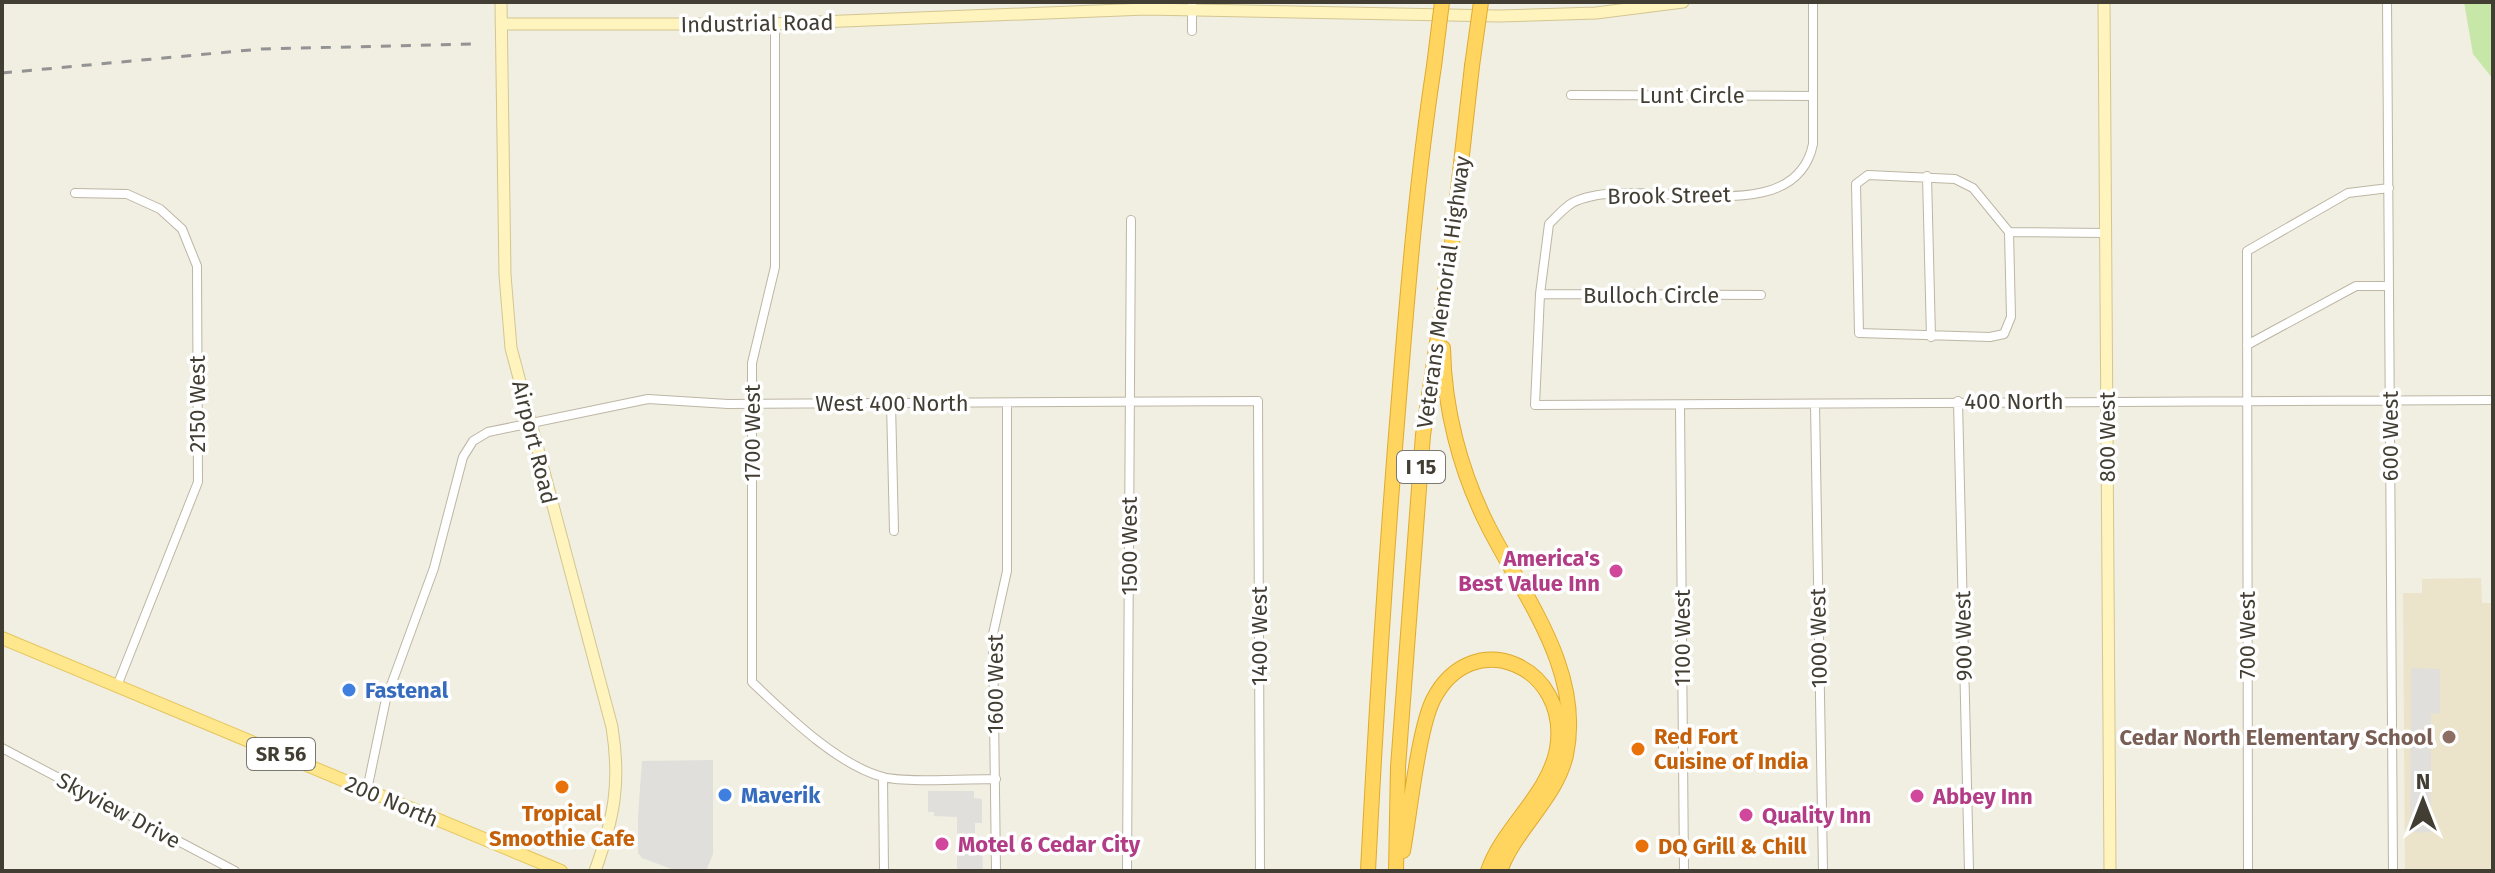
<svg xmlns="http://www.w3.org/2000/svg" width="2495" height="873" viewBox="0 0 2495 873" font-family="'Fira Sans',sans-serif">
<rect width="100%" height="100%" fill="#f1eee2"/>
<path fill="#ebe4cb" d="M2481 578 2482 603H2493V871H2405L2403 593H2422V579Z"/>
<path fill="#c7e7a9" d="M2464 2H2493V79L2473 54Z"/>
<path fill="#e1dfdb" d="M2411 668 2440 669V713L2431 714V832L2421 833 2410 831Z
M713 760V854L706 871H677L642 858 638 853V816L642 761Z
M928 791H974V798L982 799V823H975V837L982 838 983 871H957V817L934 816V812H928Z"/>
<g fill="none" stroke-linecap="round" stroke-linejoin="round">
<defs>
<path id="street" d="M1192 2V31
M1813 2V144C1794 238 1635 170 1572 203 1564 208 1556 217 1549 224L1540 294 1535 405 2493 400
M2387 2 2393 871
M775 24V267L752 363V682C786 714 837 765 883 777 906 783 968 779 996 779
M1571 95 1813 96
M1927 176 1931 337
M75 193 127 194 160 209 182 229 197 266 198 482 117 686
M2009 232 1973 188 1955 179 1868 175 1856 184 1859 333 1990 337 2004 334 2011 317 2009 232 2105 233
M1540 294 1761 295
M2247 345 2356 286H2389
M1958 401 1969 871
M891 403 894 531
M1815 404 1823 871
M1680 405 1684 871
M2 748 235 871
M883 777 884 871
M367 790 386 699 434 568 463 457 473 441 488 432 648 399 728 404 1258 401 1260 871
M996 871 993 634 1007 571V403
M1127 871 1131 220
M2248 871 2247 251 2348 193 2389 188"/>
<path id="secondary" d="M501 2 505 275 511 348 612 727C621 783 614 818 595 871
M2104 2 2110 871
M501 24H769L1146 9 1499 16 1596 13 1683 2"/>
<path id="primary" d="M2 638 561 871"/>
<path id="highway" d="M1443 348C1444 408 1460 470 1487 524 1523 596 1584 670 1566 755 1556 799 1515 829 1500 871
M1403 851C1410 813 1418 731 1433 700 1472 623 1571 666 1557 749 1548 796 1503 827 1488 871
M1368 871C1376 713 1386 556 1399 398 1408 287 1417 177 1434 66
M1396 871 1398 767 1423 435 1452 243 1472 66"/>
</defs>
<use href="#street" stroke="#bdb6a5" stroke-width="10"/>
<use href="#secondary" stroke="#d3c691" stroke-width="13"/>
<use href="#primary" stroke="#e5c65d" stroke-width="14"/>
<use href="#highway" stroke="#dfab2e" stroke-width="16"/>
<use href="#street" stroke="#fff" stroke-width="8"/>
<use href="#secondary" stroke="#fff4be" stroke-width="11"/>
<use href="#primary" stroke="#ffe78d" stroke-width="12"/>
<use href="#highway" stroke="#ffd55f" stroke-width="14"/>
<path stroke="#939393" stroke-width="3" stroke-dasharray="10 10" stroke-linecap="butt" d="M2 73 261 49 476 44"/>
<defs>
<path id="highway-bridge" d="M1434 66 1442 2
M1472 66 1481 2"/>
</defs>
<use href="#highway-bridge" stroke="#dfab2e" stroke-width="16" stroke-linecap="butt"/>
<use href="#highway-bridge" stroke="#ffd55f" stroke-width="14"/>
</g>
<g fill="#d1479c" stroke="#fff" stroke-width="3">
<circle cx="1616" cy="571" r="8"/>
<circle cx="1917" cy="796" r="8"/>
<circle cx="1746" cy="815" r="8"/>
<circle cx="942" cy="844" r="8"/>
</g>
<g fill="#3f7fe0" stroke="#fff" stroke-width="3">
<circle cx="349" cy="690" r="8"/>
<circle cx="725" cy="795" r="8"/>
</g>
<circle fill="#8d6e63" stroke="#fff" stroke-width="3" cx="2449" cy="737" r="8"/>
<g fill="#e8710a" stroke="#fff" stroke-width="3">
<circle cx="1638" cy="749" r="8"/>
<circle cx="562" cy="787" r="8"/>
<circle cx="1642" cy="846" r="8"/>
</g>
<g text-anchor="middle" stroke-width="7" stroke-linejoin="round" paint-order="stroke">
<g fill="#fff" stroke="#7b7870" stroke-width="2">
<rect x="1397" y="451" width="48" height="32" rx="6"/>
<rect x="247" y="738" width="68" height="32" rx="6"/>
</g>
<g font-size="20" font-weight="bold" fill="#433e33">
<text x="1421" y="474">I 15</text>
<text x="281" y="761">SR 56</text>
</g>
<g font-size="22" fill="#433e33" stroke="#fff">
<text transform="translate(757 23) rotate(-1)" y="8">Industrial Road</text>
<text x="1692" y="103">Lunt Circle</text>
<text transform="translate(1669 195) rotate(-1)" y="8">Brook Street</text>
<text transform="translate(1443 292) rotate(-82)" y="8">Veterans Memorial Highway</text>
<text x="1651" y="303">Bulloch Circle</text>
<text x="2014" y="409">400 North</text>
<text x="892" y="411">West 400 North</text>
<text transform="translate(197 404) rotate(-90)" y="8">2150 West</text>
<text transform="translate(752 433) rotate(-90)" y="8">1700 West</text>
<text transform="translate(2390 436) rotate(-90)" y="8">600 West</text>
<text transform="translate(2107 437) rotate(-90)" y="8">800 West</text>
<text transform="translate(535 442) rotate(76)" y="8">Airport Road</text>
<text transform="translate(1129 546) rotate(-90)" y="8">1500 West</text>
<text transform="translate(2247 635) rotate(-90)" y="8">700 West</text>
<text transform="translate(1259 636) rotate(-90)" y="8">1400 West</text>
<text transform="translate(1963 636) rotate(-91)" y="8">900 West</text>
<text transform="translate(1682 638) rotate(-90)" y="8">1100 West</text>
<text transform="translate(1818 638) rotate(-91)" y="8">1000 West</text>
<text transform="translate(995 684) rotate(-90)" y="8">1600 West</text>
<text transform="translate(392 801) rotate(23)" y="8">200 North</text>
<text transform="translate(119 810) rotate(28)" y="8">Skyview Drive</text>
</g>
<g font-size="22" font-weight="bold" fill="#b23c85" stroke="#fff" text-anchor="start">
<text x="1600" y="566" text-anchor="end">America's<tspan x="1600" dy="25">Best Value Inn</tspan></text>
<text x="1933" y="804">Abbey Inn</text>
<text x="1762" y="823">Quality Inn</text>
<text x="958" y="852">Motel 6 Cedar City</text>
</g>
<g font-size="22" font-weight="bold" fill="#366cbe" stroke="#fff" text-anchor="start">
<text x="365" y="698">Fastenal</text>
<text x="741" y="803">Maverik</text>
</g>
<g font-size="22" font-weight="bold" fill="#c56008" stroke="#fff" text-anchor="start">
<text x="1654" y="744">Red Fort<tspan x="1654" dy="25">Cuisine of India</tspan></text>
<text x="562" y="821" text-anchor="middle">Tropical<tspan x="562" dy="25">Smoothie Cafe</tspan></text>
<text x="1658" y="854">DQ Grill &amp; Chill</text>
</g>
<g font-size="22" font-weight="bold" fill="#785e54" stroke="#fff" text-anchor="end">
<text x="2433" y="745">Cedar North Elementary School</text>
</g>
</g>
<rect width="2495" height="873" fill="none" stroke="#433e33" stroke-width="8"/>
<g transform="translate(2423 801)" stroke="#ffffff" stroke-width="6" paint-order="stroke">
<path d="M0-6L14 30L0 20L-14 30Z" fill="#433e33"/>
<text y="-12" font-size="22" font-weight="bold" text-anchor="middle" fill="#433e33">N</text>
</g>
</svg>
